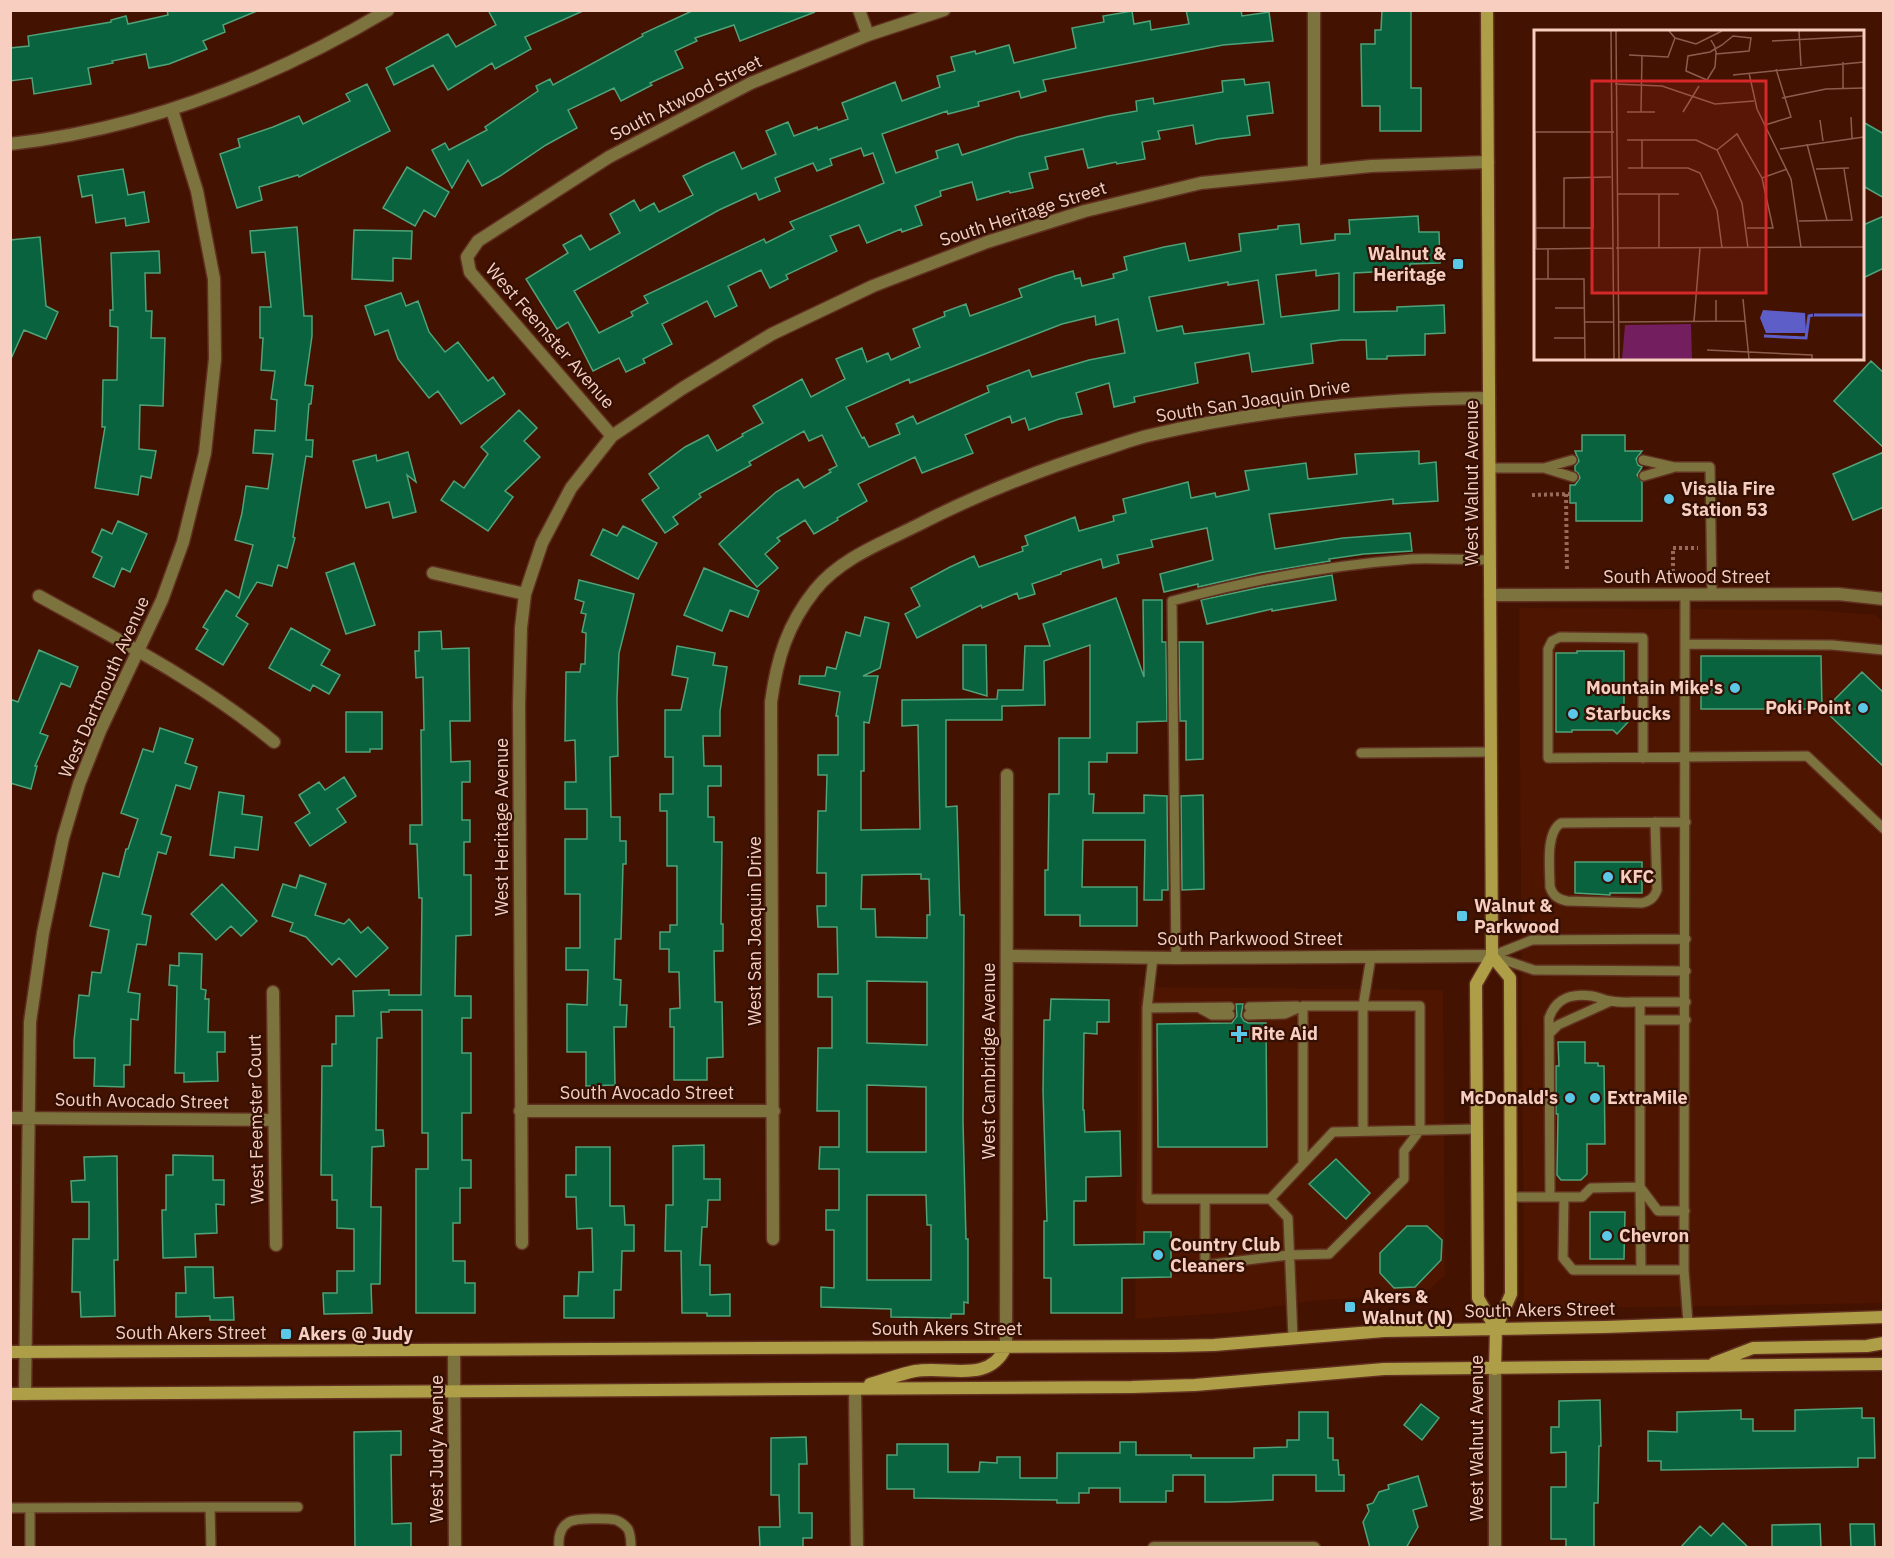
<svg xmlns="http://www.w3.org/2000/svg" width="1894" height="1558" viewBox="0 0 1894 1558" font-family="'IBM Plex Sans',sans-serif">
<rect width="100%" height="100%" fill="#441201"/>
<path fill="#4e1601" d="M1519 608 1812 610 1875 615 1883 622V1303L1524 1309Z
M1139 987 1443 990 1445 1275 1425 1294 1320 1300 1237 1312 1135 1319Z"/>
<path fill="#09633f" stroke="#50a279" stroke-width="1.5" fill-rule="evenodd" d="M167 10 257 11 223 25 225 32 203 41 207 49 169 64 149 68 146 54 112 61 113 63 88 68 91 84 34 94 32 78 10 81V48L29 46 28 36 111 22V20L126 16 128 24 168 15Z
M488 10H585L525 37 531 49 495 69 492 63 448 90 433 65 394 85 386 68 448 34 456 47 496 25Z
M694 10 815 12 740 41 734 25 695 38 697 41 675 51 683 68 650 83 652 85 621 101 614 88 568 110 577 128 546 145 500 176 482 186 468 160 452 188 432 150 445 143 449 150 487 130 485 127 538 91 536 86 550 79 553 85 643 36 642 34Z
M1186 10H1241L1242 16 1269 12 1273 41 1223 45 1043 80 1046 91 1021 98 1019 91 978 102 979 106 948 114 947 111 882 134 896 173 938 158 936 151 958 144 962 155 1017 137 1108 116 1137 111 1136 101 1153 98 1154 104 1223 92 1222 81 1244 79 1245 85 1269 82 1273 113 1247 116 1250 135 1217 139 1196 144 1193 125 1158 131 1160 139 1142 142 1145 159 1117 164 1116 162 1088 168 1083 149 1045 157 1048 169 1029 173 1033 188 1010 193 1009 191 977 200 972 182 940 191 941 196 915 206 922 225 902 232 901 229 867 243 859 225 830 236 837 251 786 275 788 279 770 288 761 270 728 286 737 306 715 317 707 301 662 324 672 344 643 359 645 363 626 372 619 358 593 371 568 322 557 329 526 279 568 253 563 245 581 235 590 250 620 233 610 214 634 200 640 211 654 203 659 212 693 195 683 176 705 165 734 152 742 169 776 154 766 131 788 122 794 136 817 127 818 130 848 119 842 103 895 82 902 101 940 87 937 76 955 71 951 57 975 51 976 54 1009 45 1014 63 1076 48 1072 28 1104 22 1103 16 1132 11 1134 24 1150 21 1151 30 1189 24ZM861 148 864 156 873 153 884 183 790 222 794 229 766 243 764 239 644 296 648 303 631 312 633 316 599 333 574 291 719 210 756 193 759 200 780 191 775 178 813 163 817 171 832 165 830 159Z
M1382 10H1411V88H1421V131H1380V106H1362L1361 44H1375V30H1381Z
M367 84 390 131 299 177 298 175 259 187 262 200 237 208 220 154 240 147 238 139 273 127 299 116 303 124 350 101 346 94Z
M1863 122 1884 134V198L1863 186Z
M407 167 449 192 435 217 424 210 415 226 383 208Z
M123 169 128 195 144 192 149 222 126 226 125 218 96 223 92 195 82 197 78 176Z
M1418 216 1419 232H1439L1440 263 1410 264V276H1392V271L1354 273V312L1397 311V307L1444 305 1445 333 1425 334V355L1387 356V359H1367L1366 340H1341L1311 344 1313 363 1252 372 1249 353 1195 363 1198 383 1134 397 1135 402 1114 407 1109 383 1076 393 1082 414 1059 419 1029 430 1025 418 1012 423 1010 416 965 435 973 453 922 473 915 457 858 484 867 501 837 518 838 520 814 534 805 520 777 538 780 541 765 554 778 568 757 587 719 544 776 492 798 479 804 488 831 472 829 470 837 466 822 435 809 441 804 431 749 462 751 465 699 494 701 497 673 517 678 524 665 533 642 500 659 488 649 474 685 447 708 435 717 451 743 436 742 434 763 423 753 406 802 379 811 397 845 379 836 359 862 348 867 362 888 353 891 360 920 347 913 329 945 316 944 312 966 304 970 316 1022 297 1019 289 1055 276 1073 271 1075 279 1080 278 1082 286 1114 278 1113 274 1127 270 1124 257 1164 247 1185 243 1189 261 1241 251 1239 234 1278 229V226L1299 224 1301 244 1335 240V234H1350L1349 220ZM1316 270V276L1339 273V310L1281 317 1276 275ZM1258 280 1264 324 1184 334 1182 326 1157 331 1149 297 1228 282V285ZM1095 316 1096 325 1118 319 1125 353 1089 360 1032 377 1029 370 987 386 989 392 917 424 913 416 896 424 900 434 869 447 864 437 862 438 846 407 909 379 910 383 1062 324Z
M1884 216V268L1863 278V225Z
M297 227 304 316H312V336L305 385 313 386 311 404H309L306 440H313L312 457 306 456 293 537 295 538 287 568 278 565 272 586 257 582 236 616 248 624 223 665 196 649 208 630 203 627 226 590 239 598 253 545 235 540 242 513 246 486 268 489 273 454 253 453 255 430 275 431 277 400 271 399 275 371 261 370 263 338H260V307H271L265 252 252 253 250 231Z
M354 230 412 231 411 259 393 258V281L352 279Z
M40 237 46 306 58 312 46 339 24 330 10 361V240Z
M159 251 160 273H145L146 311H152L151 338H165L163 406 140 405 139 449 156 451 151 478 141 476 138 495 95 488 105 427H102L103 380H117L118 327 110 326V310H113L111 253Z
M401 293 406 306 418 301 429 332 445 352 458 342 488 381 493 377 505 394 461 424 438 391 429 398 398 359 388 330 375 335 365 306Z
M1871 361 1884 373V448L1834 401Z
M519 410 537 428 524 441 540 457 505 491 513 497 488 531 441 500 454 481 464 488 488 454 481 447Z
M1582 435H1625V451H1642L1636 459 1638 465 1642 467 1637 475 1642 482V521H1576V503H1570V485H1575L1580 478 1578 473 1575 471V466L1579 461 1575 451H1582Z
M1419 451V464L1436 462 1438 501 1393 504V499L1269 514 1275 549 1343 538 1410 533 1412 551 1364 554 1329 559 1330 561 1259 573 1198 587V584L1164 592 1160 574 1213 560 1207 528 1151 540 1153 547 1117 555 1119 563 1103 568 1101 559 1061 572V574L1032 584 1035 594 1019 599 1017 593 982 608 981 605 917 638 905 614 920 606 911 588 950 567 974 556 979 567 1023 551 1022 547 1028 545 1025 536 1075 517 1079 531 1114 521 1113 516 1126 513 1123 499 1188 482 1191 498 1215 493 1216 497 1249 490 1245 471 1306 463 1308 479 1357 474 1355 454Z
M408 452 416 482 407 475 416 512 393 518 389 502 366 508 353 461 376 455 377 461Z
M1884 452V507L1853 520 1833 474Z
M118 521 147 534 130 572 122 568 114 587 93 577 102 557 92 552 102 529 112 534Z
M623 526 657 543 638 579 591 555 603 529 617 536Z
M354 563 375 625 346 634 326 573Z
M704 568 759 591 748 617 730 610 722 631 684 615Z
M1332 575 1336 600 1272 611V609L1207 624 1201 600 1262 587Z
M579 580 634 594 619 653 617 698 618 756 610 757 611 817H620V841H626V864H623L621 939H615L614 979 621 980 620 1005H627L626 1027H614L615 1085 586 1086V1052H567V1004L587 1005 588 970H566V948H580V894H565V839H587V809H565V782H576L575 740 565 741 566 672H580L581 664H585L586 633 582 632 586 614 581 613 584 602 575 599Z
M1116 598 1144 677 1143 600H1162V642H1166L1167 721 1137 722V753H1107V762H1089V794H1094L1093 813H1144V795L1167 796 1168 890H1162V900H1144L1145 840H1083L1082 887H1137V926H1080V915H1045V870H1048L1049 794H1059V738H1090V645L1044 661 1045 705 1002 706V720H946V807L957 806 960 915H964L963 1122 966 1239H968V1303L964 1302V1314H951V1318L891 1317V1309L821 1307V1287L834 1288V1230H826V1210H839V1169H819L820 1147H839V1111H817L818 1048H832V997H818V974H838L837 927H818L817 906H826V873H817L818 811H826L827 775H818V755H838V716H836L840 692 799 684 800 676H825L827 667 836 669 846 632 860 636 865 617 889 623 880 668 863 676H878L869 723 864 722V771H861V830L920 829 918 725 902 726V700L997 699 998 690H1023L1025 646H1050L1043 624ZM921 874V879H929L930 915H927V938L876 937 875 909H861L862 875ZM867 981 927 982V1045L867 1043ZM867 1085 926 1087V1152H867ZM867 1195H926L927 1225H931V1280H867Z
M291 628 330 650 321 665 340 675 329 694 313 685 310 691 269 668Z
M441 631 442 649 469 648 470 721H450L451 762 470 761V782H462V820H470V842H464V875H471V935L456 936 455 996H471V1018H462V1053H471V1113H462V1160H471V1188H460V1223H453V1261H465V1283H475V1313H416V1169H428V1133H422V1010H389V1012H381L382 1038H377L376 1130H383L384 1146 372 1147 371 1207H381L380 1284H371L372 1313 324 1314 323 1293H337V1271H354V1229L337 1228V1200H332V1175H321L322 1066H332V1044H336V1016H354L353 991 389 990V995H421L422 898H419L417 844H410V825H422L421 730H424L423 677 416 678 415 651H419V632Z
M1179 642H1203V759L1186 760V721H1180Z
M963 645H986L987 696 963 689Z
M677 646 715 653 713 665 727 667 720 711V736H703L704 766H721V786H708V817H714V842H722L721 924H723V951H714L715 1002H722L723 1057 707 1058V1080H674V1027H670V1009L680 1008 679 972H669V949H660V932H670V925H677V866H667V811H660V794H673V757H665V710H681L688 678 672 675Z
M39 650 78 667 70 687 61 683 40 733 48 736 35 766H37L31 789 10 783V699L18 702Z
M1577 651H1624V718L1628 722 1617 734 1613 730H1572V732H1556V653H1577Z
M1701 656H1821L1822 709H1701Z
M1862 672 1884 693V767L1824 710Z
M346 712H382V749H370V752H346Z
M160 728 193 739 185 763 197 767 190 789 176 785 161 834 171 837 166 854 158 852 142 914 151 916 146 945 137 944 128 992 140 994 138 1020 131 1019 130 1065H124V1087L94 1086 95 1058H74V1041L79 995 89 996 92 972 101 973 109 930 90 926 103 873 119 877 126 849H128L138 819 121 813 143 749 153 752Z
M344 777 356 796 337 809 346 822 310 846 295 823 310 813 299 795 319 782 325 790Z
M219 792 244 796 242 814 262 817 258 850 235 847 234 858 210 855Z
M1203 795 1204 889 1182 890 1181 796Z
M1575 862H1642V893H1610V895L1575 893Z
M300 875 326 884 315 915 344 924 349 919 361 933 368 927 388 948 356 977 339 958 332 965 306 937 290 931 293 923 272 916 283 884 296 888Z
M222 884 257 921 241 936 231 926 216 940 191 914Z
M179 953 202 954 201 989 206 990 205 999H209L208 1032H225V1052H217L218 1081 184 1082V1073H175L177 986 169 985 170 965 179 966Z
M1051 999 1109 1000V1022H1097V1034L1084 1033 1083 1110H1084L1085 1132 1120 1131 1121 1176 1086 1177V1201H1074V1245L1144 1244V1232H1171V1277L1122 1278V1313H1051V1278H1044V1221H1047L1043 1091 1044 1020H1050Z
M1236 1004H1243L1241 1016 1244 1021 1248 1023H1266L1267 1147H1158L1157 1024 1232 1023 1237 1016Z
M1558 1042H1585V1063H1598V1066H1604L1605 1144H1587V1174L1581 1180H1561L1557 1175 1558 1114H1556V1066H1559Z
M704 1145V1179H720V1200H708L707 1227H702L700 1265H710V1295L730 1294V1316H707V1313H682L681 1251H665L666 1205H673V1146Z
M576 1147H610V1206H624L625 1225H634V1251H622L621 1290H614V1318H564V1296H578L579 1272H593L592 1228 577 1229 576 1197H566V1175H576Z
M173 1155 213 1156V1180H224V1205L216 1204 217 1233 195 1234 196 1257 163 1258 162 1210H166V1175H173Z
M117 1156 118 1260H114L115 1316 81 1317 80 1292H72L73 1239H89V1202H72L71 1181 85 1180 84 1157Z
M1336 1159 1370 1193 1346 1219 1309 1184Z
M1590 1212H1625L1624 1259H1590Z
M1407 1226H1427L1442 1240 1441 1260 1415 1287 1394 1288 1380 1273V1253Z
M185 1267H213L214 1298 233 1297 234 1320H210V1316L176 1317V1293H186Z
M1600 1400 1601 1446H1599L1598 1503H1594V1548H1566V1539H1551V1487H1566V1452L1551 1453V1427H1559V1401Z
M1421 1404 1439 1418 1422 1440 1404 1425Z
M1862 1408V1418H1874L1875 1458H1858V1467L1661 1470V1461H1648V1431L1677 1432V1412L1741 1410V1419H1753V1431H1795V1410Z
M1299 1412H1328V1438H1333V1460H1338L1339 1475H1344V1491H1316V1475H1273V1500L1229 1502H1205V1475H1173V1491H1166V1502H1120V1488H1089V1493H1079V1503H1057V1500L914 1498V1489H887V1455H897V1444H948V1472H979L980 1462 997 1463V1457H1020V1478H1057V1453H1120V1442H1136V1455H1191V1458H1254V1448L1287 1447V1440H1299Z
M401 1431V1455H391L392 1524 411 1523V1548H355L354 1432Z
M806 1437 807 1464H799V1513H812V1538H803V1548H760L759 1527H780L779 1495H771V1438Z
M1418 1476 1427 1506 1413 1510 1418 1527 1406 1548H1370L1363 1522 1369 1511 1367 1505 1373 1503 1379 1492 1389 1489 1388 1485Z
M1723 1523 1749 1548H1680L1700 1526 1711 1536Z
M1820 1524 1821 1548H1772V1525Z
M1850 1524H1874L1875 1548H1851Z"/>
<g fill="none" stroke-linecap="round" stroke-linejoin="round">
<defs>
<path id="service" d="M1643 460 1674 467H1710L1712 595
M1490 468H1544L1572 460
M1544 468 1573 477
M1644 476 1672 468
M1685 595 1684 1270 1688 1323
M1685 644 1832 645 1884 650
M1361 753 1491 752
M1643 758V638L1560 637 1552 641 1548 649V758C1635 758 1721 756 1807 756L1884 829
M1655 822 1657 890C1654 898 1650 901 1642 903L1567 901C1558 899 1553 896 1550 887 1550 869 1545 833 1561 823L1686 822
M1492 956 1532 940 1686 939
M1492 956 1534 970 1686 971
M1153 957 1147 1008V1199H1270
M1176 958 1172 601C1250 580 1331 565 1412 559 1438 558 1464 560 1490 560
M1640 1002H1686
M1249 1007 1297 1006
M1147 1008 1230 1007
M1201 1009 1212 1015H1230
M1248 1015 1285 1014 1303 1006
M1640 1020H1686
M1550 1033 1558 1025 1611 1001
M1363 1131V1006L1371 957
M1510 1197H1564L1563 1258 1573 1270H1684
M1550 1197 1549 1018C1556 998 1571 993 1592 996 1598 997 1604 1000 1611 1001 1620 1003 1631 1002 1640 1002V1187L1658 1211H1685
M1564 1197H1582L1591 1188 1640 1187 1641 1270
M1205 1199V1265L1289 1255 1329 1254 1404 1179V1151L1420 1130V1006H1303V1163
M1293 1338 1288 1218 1270 1199 1333 1132 1477 1129
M210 1507H298
M10 1508 210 1507 211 1548
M30 1508V1548
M559 1548C558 1538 559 1528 569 1522 576 1518 608 1518 616 1520 621 1522 625 1525 628 1529 631 1535 631 1541 631 1548"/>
<path id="minor" d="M859 10 868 35
M1314 10V170
M10 144C145 129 272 79 388 10
M612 436 470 272 467 257 478 241 609 157 751 83 868 35 944 10
M433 573 525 594
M1490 595 1838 594 1884 599
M39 596C120 641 203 683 274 742
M1008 956 1176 958 1492 956
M273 992 276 1245
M520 1111H774
M10 1118 273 1120
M773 1239 771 702C777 659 787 625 815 590 841 558 882 543 918 525 976 495 1037 471 1099 451 1116 446 1133 439 1151 435 1262 409 1376 399 1489 398
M522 1243 519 705 521 628 525 594 542 543 571 488 612 436 683 388 772 334 873 286 987 242 1085 211 1201 183 1371 166 1488 162
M1006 1347 1007 775
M454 1350 455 1548
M855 1389 857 1548
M25 1394 30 1022 43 933 63 838 79 784 100 731 162 600 183 542 205 453 215 359 214 279 197 191 172 110
M1154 1548H1314"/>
<path id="tertiary" d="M1495 1369V1548"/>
<path id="secondary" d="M1487 10 1492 956 1476 984 1478 1298 1496 1329
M1492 956 1510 978 1511 1294 1496 1329 1495 1369
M10 1352 1172 1346 1214 1345 1384 1331 1605 1327 1884 1317
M1714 1363 1753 1348 1867 1346 1884 1343
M870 1384C885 1380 900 1374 915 1371 948 1365 988 1385 1006 1347
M10 1394 1132 1387 1195 1385 1384 1369 1884 1364"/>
</defs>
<use href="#service" stroke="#613020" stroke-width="12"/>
<use href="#minor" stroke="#613020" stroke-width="15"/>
<use href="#tertiary" stroke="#613020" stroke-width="15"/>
<use href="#secondary" stroke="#613020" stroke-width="15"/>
<path stroke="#986a5a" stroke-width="4" stroke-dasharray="3 3" stroke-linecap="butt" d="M1566 494 1567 572
M1532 495 1570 494
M1673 572V548H1698"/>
<use href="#service" stroke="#7c733e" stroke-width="9"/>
<use href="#minor" stroke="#7c733e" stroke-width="12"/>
<use href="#tertiary" stroke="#7c733e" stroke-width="12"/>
<use href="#secondary" stroke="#ae9e47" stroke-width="12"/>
</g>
<g fill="#5bc8e7" stroke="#330f04" stroke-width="2">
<rect x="1452" y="258" width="12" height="12" rx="3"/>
<circle cx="1669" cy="499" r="6"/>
<circle cx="1735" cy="688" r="6"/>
<circle cx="1863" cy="708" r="6"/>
<circle cx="1573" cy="714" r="6"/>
<circle cx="1608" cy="877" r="6"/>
<rect x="1456" y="910" width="12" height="12" rx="3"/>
<path d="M1236 1025h6v6h6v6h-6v6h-6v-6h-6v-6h6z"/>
<circle cx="1570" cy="1098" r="6"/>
<circle cx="1595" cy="1098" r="6"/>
<circle cx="1607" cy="1236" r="6"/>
<circle cx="1158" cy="1255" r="6"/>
<rect x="1344" y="1301" width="12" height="12" rx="3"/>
<rect x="280" y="1328" width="12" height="12" rx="3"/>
</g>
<g text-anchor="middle" stroke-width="4.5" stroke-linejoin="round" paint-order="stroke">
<g font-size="18" fill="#f7cec0" stroke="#330f04">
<text transform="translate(686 98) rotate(-27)" y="6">South Atwood Street</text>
<text transform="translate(1023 214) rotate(-18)" y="6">South Heritage Street</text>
<text transform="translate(550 336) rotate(49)" y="6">West Feemster Avenue</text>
<text transform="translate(1253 401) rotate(-9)" y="6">South San Joaquin Drive</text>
<text transform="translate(1472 483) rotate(-90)" y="6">West Walnut Avenue</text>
<text x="1687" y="583">South Atwood Street</text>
<text transform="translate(104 687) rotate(-66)" y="6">West Dartmouth Avenue</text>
<text transform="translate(502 827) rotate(-90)" y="6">West Heritage Avenue</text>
<text transform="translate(755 931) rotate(-90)" y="6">West San Joaquin Drive</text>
<text x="1250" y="945">South Parkwood Street</text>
<text transform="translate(989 1061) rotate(-90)" y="6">West Cambridge Avenue</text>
<text x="647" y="1099">South Avocado Street</text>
<text transform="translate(142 1101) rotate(1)" y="6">South Avocado Street</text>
<text transform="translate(256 1119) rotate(-91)" y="6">West Feemster Court</text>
<text transform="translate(1540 1310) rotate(-1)" y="6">South Akers Street</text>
<text x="947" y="1335">South Akers Street</text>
<text x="191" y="1339">South Akers Street</text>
<text transform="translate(1477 1438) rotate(-90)" y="6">West Walnut Avenue</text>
<text transform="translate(437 1449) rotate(-90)" y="6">West Judy Avenue</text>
</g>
<g font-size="18" font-weight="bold" fill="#f7cec0" stroke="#330f04" text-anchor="start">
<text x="1446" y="260" text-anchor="end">Walnut &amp;<tspan x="1446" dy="21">Heritage</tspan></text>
<text x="1681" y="495">Visalia Fire<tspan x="1681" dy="21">Station 53</tspan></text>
<text x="1723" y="694" text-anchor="end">Mountain Mike's</text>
<text x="1851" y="714" text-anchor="end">Poki Point</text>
<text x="1585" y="720">Starbucks</text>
<text x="1620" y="883">KFC</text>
<text x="1474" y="912">Walnut &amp;<tspan x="1474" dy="21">Parkwood</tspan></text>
<text x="1251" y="1040">Rite Aid</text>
<text x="1558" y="1104" text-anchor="end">McDonald's</text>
<text x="1607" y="1104">ExtraMile</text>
<text x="1619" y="1242">Chevron</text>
<text x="1170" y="1251">Country Club<tspan x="1170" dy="21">Cleaners</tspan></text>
<text x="1362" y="1303">Akers &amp;<tspan x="1362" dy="21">Walnut (N)</tspan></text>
<text x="298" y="1340">Akers @ Judy</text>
</g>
</g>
<g transform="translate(1534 30)">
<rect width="330" height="330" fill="#441201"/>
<path d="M157 294 158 329H88L91 295Z" fill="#731e5e"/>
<path d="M229 280 271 283 272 303H232L226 288Z" fill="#5e5ec9"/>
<path fill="none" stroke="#5e5ec9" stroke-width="3" d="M280 285H330M230 306 272 308 275 286 279 285"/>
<path fill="none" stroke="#8c5d4d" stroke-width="1.5" d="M77 1 80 329M82 1 85 329M265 1 267 36M141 8 162 14 188 1M177 10 181 17V19L182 22V24L181 37 173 50 152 41 154 26 176 22 181 19 188 15 199 6 217 8 215 21 182 24M238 11 330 6M95 25 134 27 141 8 135 1M215 43 223 79 257 149 267 217M199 45 330 32M81 54 128 56 181 74 220 71M309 58V32M248 68 292 59 330 58M93 82H121M107 82 108 26M149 82 165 56M317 87 318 108M286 90 289 111M231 95 257 87 242 39M0 102H80M1 102 2 219M93 110H162L183 120 208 173 214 218M108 110V138M273 114 293 190M246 119 330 107M183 120 203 104 228 148 239 198H213M94 138H154L166 143 183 180 188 218M282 139 315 138M228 148 253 139M83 164H145M125 164V218M265 191 318 190 310 139M2 198H59V147M30 198V148L77 147M82 218H125M84 218 330 217M2 219 79 218M0 249H50L51 329M14 249V219M209 269 215 329M182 270V291M21 278H51M160 291 166 218M51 292H79M85 292 211 291M20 308H51M173 320 278 325V329"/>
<path fill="#d62828" fill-opacity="0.15" stroke="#d62828" stroke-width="3" d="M58 51H232V263H58Z"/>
<rect width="330" height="330" fill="none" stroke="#f7cec0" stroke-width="3"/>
</g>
<rect width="1894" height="1558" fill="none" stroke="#f7cec0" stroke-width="24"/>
</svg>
